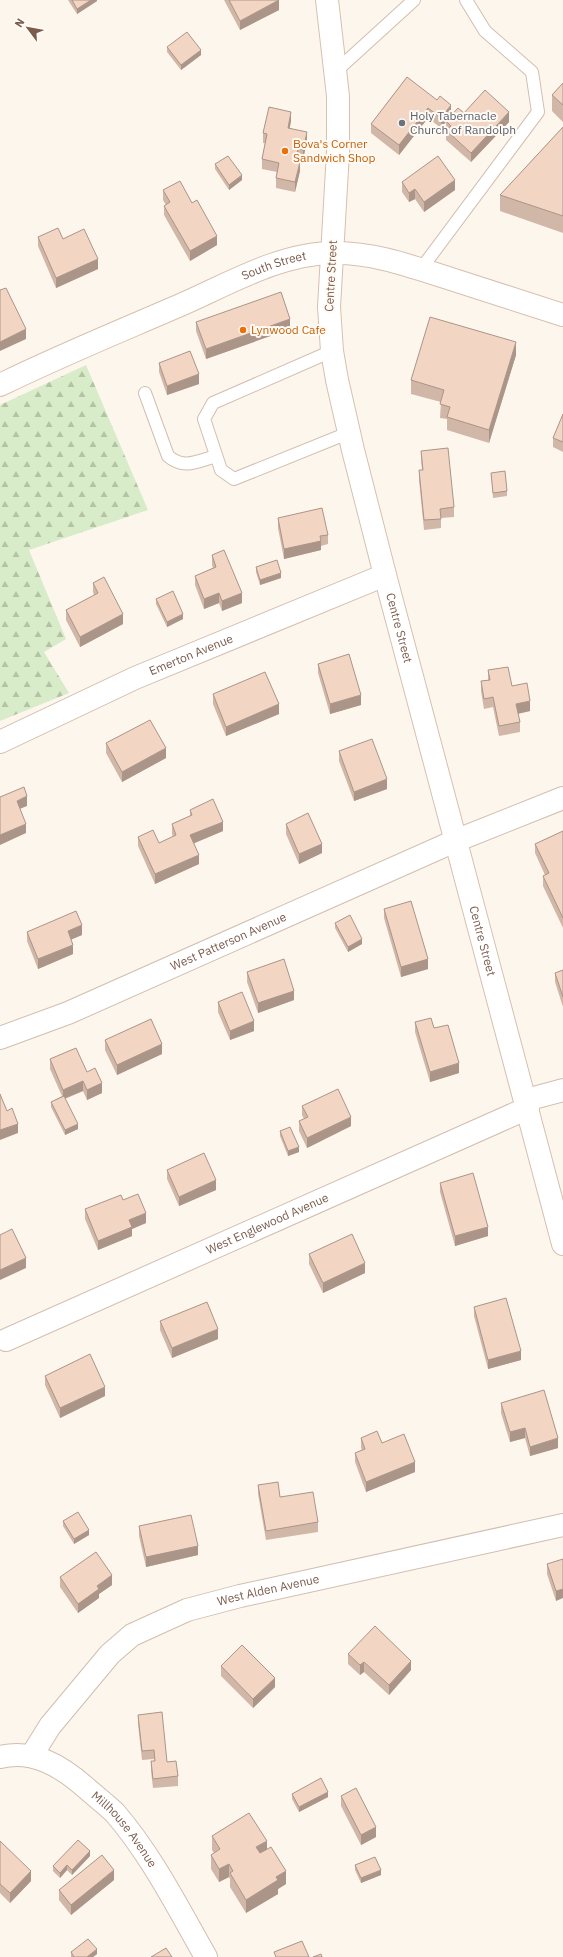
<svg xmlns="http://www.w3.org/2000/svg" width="563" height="1957" viewBox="0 0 563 1957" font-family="'IBM Plex Sans',sans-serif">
<defs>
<pattern id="forest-firs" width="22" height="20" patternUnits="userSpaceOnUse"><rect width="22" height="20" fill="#d8ecc9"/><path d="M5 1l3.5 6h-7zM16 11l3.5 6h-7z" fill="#b4c2a5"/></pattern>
</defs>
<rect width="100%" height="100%" fill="#fdf6ec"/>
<path fill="url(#forest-firs)" d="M86 365 148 510 29 550 66 639 44 652 69 693 0 721V405Z"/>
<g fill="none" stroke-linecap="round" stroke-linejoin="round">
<defs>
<path id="lane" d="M335 72 414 0
M421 269 538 112 532 72 485 31 466 0
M332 351 213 403 204 419 221 470 234 479 348 433
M145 393 168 456C184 470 198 461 216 456"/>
<g id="street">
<path id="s1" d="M0 742 135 678 385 575"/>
<path id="s2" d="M0 1038 68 1013 455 841 563 798"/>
<path d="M526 1100 563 1090"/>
<path id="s3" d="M6 1340 528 1108"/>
<path id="s4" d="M32 1755 50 1726 110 1654 132 1635 187 1610 240 1596 563 1525"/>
<path id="s5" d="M0 1757C33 1749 61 1766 85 1787 95 1796 106 1804 115 1813 152 1856 178 1908 206 1957"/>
</g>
<g id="secondary">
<path id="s6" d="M327 0 338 96V152L329 307 332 351 337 380 353 450 385 575 563 1244"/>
<path id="s7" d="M0 385C61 355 123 330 185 303 230 283 282 253 333 253 373 252 413 267 451 279 488 291 526 303 563 315"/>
</g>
</defs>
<use href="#lane" stroke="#d1beb0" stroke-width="14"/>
<use href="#street" stroke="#d1beb0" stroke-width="24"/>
<use href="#secondary" stroke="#d6c0b0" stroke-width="24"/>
<use href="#lane" stroke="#fff" stroke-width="12"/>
<use href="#street" stroke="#fff" stroke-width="22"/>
<use href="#secondary" stroke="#fff" stroke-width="22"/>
</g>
<path fill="#d1b7a8" d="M68 0H97V1L77 14Z
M224 0H279V10L240 30Z
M167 47 201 55 181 70 167 52Z
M407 77 451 115 449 118 464 113 509 122 471 162 446 140V122L441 128 428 118 399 155 371 133V124Z
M563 83V122L552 111V95Z
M291 121 289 129 307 142 303 159 298 158V161L300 171 295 192 276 188V178L277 172 262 169V159L265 143H263V133Z
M563 127V233L500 211V195Z
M215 164 242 180 229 190 215 169Z
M402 182 455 190 424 212 415 199 409 202 402 192Z
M163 190 217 245 190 261 164 215V206L166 205 163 200Z
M38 237 63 239 98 269 56 288 38 246Z
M196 322 290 329 206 359 196 331Z
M516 355 489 443 447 430V419L440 418 441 402 411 394V380Z
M159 363 199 384 167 395 159 372Z
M563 414V452L553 447V438Z
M421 451 454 507V517L441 518V528L424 530 419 480V470H422L421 460Z
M491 473 507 491V496L493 498Z
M278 518 328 535V544L321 546V550L284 559 278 528Z
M212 555 242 603 222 611 219 603 204 609 195 585V576L213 568 212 565Z
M256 567 281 578 260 585 256 572Z
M93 583 123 624 80 647 66 620V610L94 595 93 592Z
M156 599 183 619 167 627 156 604Z
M318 664 361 705 330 714 318 673Z
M488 670 512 686 530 711 518 714 520 722V732L499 736 493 707 484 709 481 691V681L488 680Z
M213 694 279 714 226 736 213 704Z
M106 743 166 758 122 782 106 753Z
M339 751 387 789 354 801 339 761Z
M190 810 223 831 194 843 199 864 155 884 138 846V837L159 843 173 837 172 834V824L190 816Z
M286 824 322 853 299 864 286 834Z
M563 831V928L543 886V876L545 875 535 853V844Z
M384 909 428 969 401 977 384 918Z
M335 923 362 944 348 952 335 928Z
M27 932 82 935 71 939 73 954 38 969 27 941Z
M563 970V1007L555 982V973Z
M247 972 294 1000 258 1013 247 982Z
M218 1002 254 1031 230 1040 218 1012Z
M415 1022 434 1028 459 1073 430 1082 415 1032Z
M105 1040 162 1054 117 1075 105 1050Z
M50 1059 87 1072 102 1093 87 1100 83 1091 65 1099 78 1129 65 1135 51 1107V1102L62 1096 50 1069Z
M302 1106 351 1126 307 1148 299 1131V1121L304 1119 302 1115Z
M280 1131 299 1152 288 1156 280 1136Z
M167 1170 216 1190 179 1206 167 1179Z
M440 1183 488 1236 455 1246 440 1192Z
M123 1200 146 1223 132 1229V1236L98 1250 85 1219V1209Z
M309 1254 365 1273 323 1293 309 1264Z
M474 1307 521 1360 488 1369 474 1316Z
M160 1321 218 1339 172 1358 160 1330Z
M45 1376 105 1396 60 1418 45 1385Z
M501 1403 558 1448 530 1456 525 1438 510 1442 501 1413Z
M361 1438 382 1443 415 1472 366 1492 355 1462V1453L362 1450 361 1448Z
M258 1485 280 1497 318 1522V1532L266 1540 258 1494Z
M63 1521 89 1535 74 1544 63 1526Z
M139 1526 198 1555 146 1567 139 1536Z
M563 1559 556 1601 547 1574V1564Z
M60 1577 112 1585 99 1594V1598L78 1613 60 1587Z
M348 1654 411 1670 389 1695 364 1672 360 1675 348 1664Z
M221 1666 275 1687 253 1708 221 1676Z
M138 1715 167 1762 178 1776V1786L153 1788 151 1771V1761H154V1759L142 1760 138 1724Z
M292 1794 328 1797 299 1812 292 1799Z
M341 1796 376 1837 361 1845 341 1806Z
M212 1836 267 1850 286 1884 278 1889V1894L246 1913 230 1887V1879L229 1877 219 1882 211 1869V1855L214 1853 212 1850Z
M0 1841 31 1881 10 1903 0 1893Z
M90 1856 72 1875 67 1870 60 1878 53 1871V1866Z
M355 1865 381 1875 361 1883 355 1870Z
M114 1880 71 1915 59 1900V1890Z
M71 1952 97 1954 93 1957H71Z"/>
<path fill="#aa9588" d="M91 0H97V1L77 14V9Z
M279 0V10L240 30V21Z
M201 50V55L181 70V65Z
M451 105V115L441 128V118Z
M428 108V118L399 155V145Z
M291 112V121L288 138V128Z
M509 112V122L471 162V153Z
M307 132V142L303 159V150Z
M298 148V158L296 170V161Z
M300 162V171L295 192V182Z
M242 175V180L229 190V185Z
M455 180V190L424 212V202Z
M415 189V199L409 202V193Z
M217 236V245L190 261V251Z
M98 259V269L56 288V278Z
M290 319V329L206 359V349Z
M26 329V339L0 351V342Z
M516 342V355L489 443V430Z
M199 374V384L167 395V386Z
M321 541V550L284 559V549Z
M281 573V578L260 585V580Z
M219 593V603L204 609V599Z
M242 593V603L222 611V601Z
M123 614V624L80 647V637Z
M183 614V619L167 627V622Z
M361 695V705L330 714V704Z
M530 701V711L516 714V704Z
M279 704V714L226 736V727Z
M166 748V758L122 782V772Z
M387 779V789L354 801V792Z
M27 796V806L17 810V801Z
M223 822V831L190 845V835Z
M26 824V833L0 845V835Z
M322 844V853L299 864V854Z
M199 855V864L155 884V874Z
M82 925V935L68 941V931Z
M362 939V944L348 952V947Z
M73 945V954L38 969V959Z
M428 959V969L401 977V967Z
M294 991V1000L258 1013V1003Z
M254 1021V1031L230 1040V1031Z
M162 1044V1054L117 1075V1065Z
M459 1063V1073L430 1082V1072Z
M83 1081V1091L63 1099V1090Z
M102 1083V1093L87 1100V1090Z
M351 1117V1126L307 1148V1138Z
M18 1124V1133L0 1140V1130Z
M78 1124V1129L65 1135V1130Z
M299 1147V1152L288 1156V1151Z
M216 1180V1190L179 1206V1197Z
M146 1213V1223L132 1229V1236L98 1250V1241L129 1220Z
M488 1227V1236L455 1246V1236Z
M26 1258V1268L0 1280V1270Z
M365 1263V1273L323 1293V1283Z
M218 1329V1339L172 1358V1348Z
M521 1351V1360L488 1369V1360Z
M105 1387V1396L60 1418V1408Z
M525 1428V1438L510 1442V1432Z
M558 1438V1448L530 1456V1447Z
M415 1462V1472L366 1492V1482Z
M89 1530V1535L74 1544V1539Z
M198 1546V1555L146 1567V1557Z
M112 1575V1585L99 1594V1598L78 1613V1604L97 1586Z
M563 1589V1598L556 1601V1591Z
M411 1661V1670L389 1695V1685Z
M364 1662V1672L360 1675V1665Z
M275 1678V1687L253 1708V1699Z
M328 1792V1797L299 1812V1807Z
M376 1827V1837L361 1845V1835Z
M267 1841V1854L256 1861V1847Z
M90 1851V1856L72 1875V1870Z
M229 1864V1877L219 1882V1869Z
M67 1865V1870L60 1878V1873Z
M114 1870V1880L71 1915V1905Z
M381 1870V1875L361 1883V1878Z
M31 1871V1881L10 1903V1893Z
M286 1871V1884L278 1889V1894L246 1913V1900L276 1877Z
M97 1949V1954L93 1957H87Z"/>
<path fill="#f3d5c3" stroke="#aa9588" d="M72 0H91L77 9Z
M229 0H279L240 21Z
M187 32 201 50 181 65 167 47Z
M407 77 437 100 440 96 451 105 441 118 428 108 399 145 371 124Z
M563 83V105L552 95Z
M485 90 509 112 471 153 446 130 451 126 446 121 458 108 464 113Z
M269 107 291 112 288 128 307 132 303 150 298 148 296 161 300 162 295 182 276 178 279 163 262 159 267 134 263 133Z
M563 127V216L500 195Z
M228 156 242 175 229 185 215 164Z
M438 156 455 180 424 202 415 189 409 193 402 182Z
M180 181 192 203 197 200 217 236 190 251 164 206 170 202 163 190Z
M58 228 63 239 84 229 98 259 56 278 38 237Z
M6 288 26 329 0 342V290Z
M281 292 290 319 206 349 196 322Z
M430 317 516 342 489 430 447 417 450 407 440 404 444 390 411 380Z
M190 351 199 374 167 386 159 363Z
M563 414V442L553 438Z
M448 448 454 507 440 509 441 519 424 520 419 470H423L421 451Z
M505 471 507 491 493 493 491 473Z
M322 508 328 535 320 536 321 541 284 549 278 518Z
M224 550 242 593 222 601 219 593 204 599 195 576 216 567 212 555Z
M277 560 281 573 260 580 256 567Z
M104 577 123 614 80 637 66 610 98 593 93 583Z
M173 591 183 614 167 622 156 599Z
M349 654 361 695 330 704 318 664Z
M508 667 512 686 527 683 530 701 516 704 520 722 499 726 493 697 484 699 481 681 490 680 488 670Z
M265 672 279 704 226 727 213 694Z
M150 720 166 748 122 772 106 743Z
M372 739 387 779 354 792 339 751Z
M24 787 27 796 17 801 26 824 0 835V797Z
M213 799 223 822 190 835 199 855 155 874 138 837 153 830 159 843 176 835 172 824 192 815 190 810Z
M308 813 322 844 299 854 286 824Z
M563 831V918L543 876 549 873 535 844Z
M411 901 428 959 401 967 384 909Z
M76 911 82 925 68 931 73 945 38 959 27 932Z
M350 915 362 939 348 947 335 923Z
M284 959 294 991 258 1003 247 972Z
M563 970V997L555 973Z
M242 992 254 1021 230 1031 218 1002Z
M431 1018 434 1028 448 1025 459 1063 430 1072 415 1022Z
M151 1019 162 1044 117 1065 105 1040Z
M76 1048 87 1072 95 1068 102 1083 87 1090 83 1081 63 1090 50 1059Z
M338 1089 351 1117 307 1138 299 1121 308 1117 302 1106Z
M0 1094 7 1111 12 1108 18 1124 0 1130Z
M64 1096 78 1124 65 1130 51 1102Z
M290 1127 299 1147 288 1151 280 1131Z
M204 1153 216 1180 179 1197 167 1170Z
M473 1173 488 1227 455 1236 440 1183Z
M138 1194 146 1213 129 1220 132 1227 98 1241 85 1209 121 1195 123 1200Z
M12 1229 26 1258 0 1270V1235Z
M352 1234 365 1263 323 1283 309 1254Z
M506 1298 521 1351 488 1360 474 1307Z
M207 1302 218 1329 172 1348 160 1321Z
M90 1354 105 1387 60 1408 45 1376Z
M544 1390 558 1438 530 1447 525 1428 510 1432 501 1403Z
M377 1431 382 1443 404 1434 415 1462 366 1482 355 1453 365 1449 361 1438Z
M278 1482 280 1497 313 1492 318 1522 266 1531 258 1485Z
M78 1512 89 1530 74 1539 63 1521Z
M191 1515 198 1546 146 1557 139 1526Z
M96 1552 112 1575 97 1586 99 1589 78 1604 60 1577Z
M563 1559V1589L556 1591 547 1564Z
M375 1626 411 1661 389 1685 364 1662 360 1665 348 1654Z
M242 1645 275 1678 253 1699 221 1666Z
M162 1712 167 1762 176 1761 178 1776 153 1779 151 1761H155L154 1750 142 1751 138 1715Z
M321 1778 328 1792 299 1807 292 1794Z
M356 1788 376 1827 361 1835 341 1796Z
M249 1813 267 1841 256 1847 260 1853 271 1847 286 1871 276 1877 278 1880 246 1900 230 1873 233 1871 229 1864 219 1869 211 1855 220 1849 212 1836Z
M78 1840 90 1851 72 1870 67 1865 60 1873 53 1866Z
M0 1841 31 1871 10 1893 0 1884Z
M102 1855 114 1870 71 1905 59 1890Z
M375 1857 381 1870 361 1878 355 1865Z
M88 1939 97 1949 87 1957H74L71 1952Z
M302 1941 309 1957H276L274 1952Z
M166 1948 172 1957H151Z
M321 1954 322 1957H313Z"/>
<circle fill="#6b7280" stroke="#fffaf3" stroke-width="1.5" cx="402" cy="123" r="4"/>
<g fill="#e8710a" stroke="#fffaf3" stroke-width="1.5">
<circle cx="285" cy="151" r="4"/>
<circle cx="243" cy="330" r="4"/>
</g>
<g text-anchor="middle" stroke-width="4" stroke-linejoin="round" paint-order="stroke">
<g font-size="12" fill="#5b616d" stroke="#fffaf3" text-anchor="start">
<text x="410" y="120">Holy Tabernacle<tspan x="410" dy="14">Church of Randolph</tspan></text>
</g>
<g font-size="12" fill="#c56008" stroke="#fffaf3" text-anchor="start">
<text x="293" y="148">Bova's Corner<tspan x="293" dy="14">Sandwich Shop</tspan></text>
<text x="251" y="334">Lynwood Cafe</text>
</g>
<g font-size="12" fill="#7a5c4d" stroke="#fffaf3">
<text dy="4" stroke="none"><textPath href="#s7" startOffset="299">South Street</textPath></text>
<text transform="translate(331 276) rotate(-87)" y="4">Centre Street</text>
<text dy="4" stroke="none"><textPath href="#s6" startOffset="637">Centre Street</textPath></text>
<text dy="4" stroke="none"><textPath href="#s1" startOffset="210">Emerton Avenue</textPath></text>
<text dy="4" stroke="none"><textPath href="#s6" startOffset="961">Centre Street</textPath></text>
<text dy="4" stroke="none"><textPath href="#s2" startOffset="248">West Patterson Avenue</textPath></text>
<text dy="4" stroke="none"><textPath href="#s3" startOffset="286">West Englewood Avenue</textPath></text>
<text dy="4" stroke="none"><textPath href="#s4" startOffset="301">West Alden Avenue</textPath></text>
<text dy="4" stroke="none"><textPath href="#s5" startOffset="152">Millhouse Avenue</textPath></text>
</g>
</g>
<g transform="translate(28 28) rotate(302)" stroke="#fffaf3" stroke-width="3" paint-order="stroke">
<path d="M0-3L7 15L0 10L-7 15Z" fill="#7a5c4d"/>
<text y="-6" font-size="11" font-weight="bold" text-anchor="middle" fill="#7a5c4d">N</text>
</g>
</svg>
